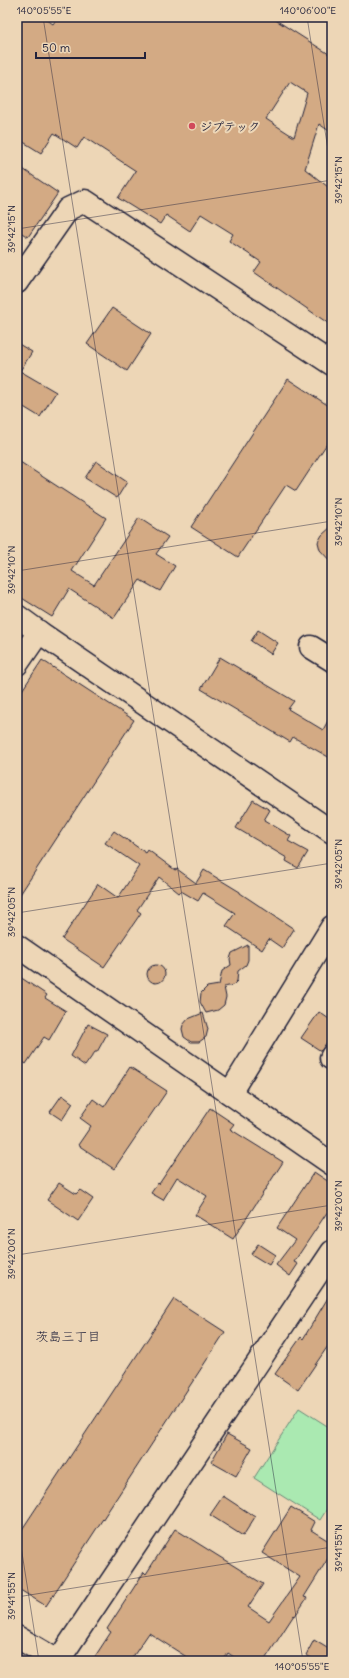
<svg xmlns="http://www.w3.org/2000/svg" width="349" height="1678" font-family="Delius,'Klee One',sans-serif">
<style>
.green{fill:#aae9b1;stroke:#668676}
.building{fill:#d3aa84;stroke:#22223b;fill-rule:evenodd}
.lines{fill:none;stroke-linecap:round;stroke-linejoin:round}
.minor-casing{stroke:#22223b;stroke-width:25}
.minor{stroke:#edd6b6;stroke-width:22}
.ticks{fill:none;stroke:#22223b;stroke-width:1;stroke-opacity:0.45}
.poi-dot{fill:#d1495b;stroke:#edd6b6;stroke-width:1.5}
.labels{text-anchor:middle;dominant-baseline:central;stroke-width:4;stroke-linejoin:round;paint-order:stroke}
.poi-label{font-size:12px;font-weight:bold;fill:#22223b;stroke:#edd6b6;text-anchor:start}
.neighbourhood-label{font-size:13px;fill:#22223b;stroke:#edd6b6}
.neatline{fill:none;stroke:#22223b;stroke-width:1.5}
.ticks-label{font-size:10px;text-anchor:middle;fill:#22223b}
</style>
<rect width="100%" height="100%" fill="#edd6b6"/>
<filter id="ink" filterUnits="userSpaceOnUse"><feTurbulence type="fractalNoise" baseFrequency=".025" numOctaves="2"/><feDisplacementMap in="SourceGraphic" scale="8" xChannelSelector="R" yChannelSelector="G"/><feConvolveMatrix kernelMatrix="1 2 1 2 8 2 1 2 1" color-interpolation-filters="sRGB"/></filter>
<g filter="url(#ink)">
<path class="green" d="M299,1408L332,1429V1501L320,1520L254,1478Z"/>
<g class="building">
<path d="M23,17H43L53,24L58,17H271L332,56V133L319,124L305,169L332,190V326L254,272L261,262L229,241L233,234L201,214L190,231L166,215L160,224L118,198L136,171L84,137L77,148L54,133L41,153L17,138V27ZM290,82L307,93L294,137L266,119Z"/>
<path d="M17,165L58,193L28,237L17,230Z"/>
<path d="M112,308L151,334L127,371L87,344Z"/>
<path d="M17,343L32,352L20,371L56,392L40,417L17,403Z"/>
<path d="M288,379L332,408V436L296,491L286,485L238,557L191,527Z"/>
<path d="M17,460L106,518L72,571L94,585L139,518L168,537L156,554L175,566L160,591L140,580L114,618L69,589L52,617L17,595Z"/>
<path d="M96,461L127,482L117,498L85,478Z"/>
<path d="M332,526V563L320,550L318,542L322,535Z"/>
<path d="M258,630L278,643L271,654L251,641Z"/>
<path d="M220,657L294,701L288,709L323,730L332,713V759L293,737L290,742L201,689Z"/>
<path d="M42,660L134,720L17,899V698Z"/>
<path d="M253,800L270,810L264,820L291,836L288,841L308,852L298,868L286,861L287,858L236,828Z"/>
<path d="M114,831L146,853L148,850L175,870L177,869L196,883L204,870L240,892V893L294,929L282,948L269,939L262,950L226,926L235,913L203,893L198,901L181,891L179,893L159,877L137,910L141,913L104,967L62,939L98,884L118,898L139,866L105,843Z"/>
<path d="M248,945V960L246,965L238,971L237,981L233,985L224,987L226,997L224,1005L218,1010L206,1013L200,1002L201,993L207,987L219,985L222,971L231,965L230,959L232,953Z"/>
<circle cx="156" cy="974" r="9"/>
<path d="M17,975L47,995L45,998L66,1011L49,1040L44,1037L26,1064L17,1058Z"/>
<path d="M319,1012L332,1021V1034L321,1051L301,1038Z"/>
<path d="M203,1013L208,1029L206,1037L199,1042H191L184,1037L182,1029L183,1025L188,1019Z"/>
<path d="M88,1024L107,1034L97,1052H95L85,1066L71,1056Z"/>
<path d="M130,1067L167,1091L114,1169L78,1145L91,1126L80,1118L93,1099L104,1107Z"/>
<path d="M62,1095L73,1103L62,1120L50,1112Z"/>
<path d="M210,1108L234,1124L230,1129L283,1162L233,1239L195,1215L207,1196L177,1177L163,1200L151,1193L158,1183L159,1184Z"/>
<path d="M314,1172L332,1184V1205L294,1262L298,1264L290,1276L276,1265L295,1240L277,1228Z"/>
<path d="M59,1183L76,1194L80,1190L93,1199L78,1221L47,1200Z"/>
<path d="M258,1244L275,1255L269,1265L251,1254Z"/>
<path d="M332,1291V1340L298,1390L275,1374L301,1337L303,1339Z"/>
<path d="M174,1299L225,1332L46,1606L17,1588V1537Z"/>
<path d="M227,1434L252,1448L236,1476L211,1462Z"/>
<path d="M223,1496L255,1517L243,1536L210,1515Z"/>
<path d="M291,1507L315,1522L311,1530L332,1543V1552L304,1597L307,1598L295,1616L294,1615L264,1661H240L228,1653L223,1661H193L149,1633L130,1661H92L111,1632L107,1629L144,1572L146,1574L175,1529L263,1584L248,1607L269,1621L300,1577L262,1553Z"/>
<path d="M314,1640L332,1651V1661H317L306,1655Z"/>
</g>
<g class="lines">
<g class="minor-casing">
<g id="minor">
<path d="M17,282L68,209L85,201L332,364"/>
<path d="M17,616L39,632"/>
<path d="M311,647L332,660"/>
<path d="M17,664L39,632L332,832"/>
<path d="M17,946L332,1164"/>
<path d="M331,1058L332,1056"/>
<path d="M230,1093L332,927"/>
<path d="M17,1637L58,1661"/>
<path d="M58,1661L332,1252"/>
</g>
</g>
<use href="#minor" class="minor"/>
</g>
</g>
<path class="ticks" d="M43,17L303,1661M307,17L332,175M17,229L332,180M17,571L332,521M17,913L332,863M17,1255L332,1205M17,1521L39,1661M17,1597L332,1547"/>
<circle class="poi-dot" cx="192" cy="126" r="4"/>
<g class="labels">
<g class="poi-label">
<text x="200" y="126">ジプテック</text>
</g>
<g class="neighbourhood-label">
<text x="68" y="1336">茨島三丁目</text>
</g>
</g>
<rect width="349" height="1678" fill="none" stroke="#edd6b6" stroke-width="44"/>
<path d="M36 52v6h109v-6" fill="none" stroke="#22223b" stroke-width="2"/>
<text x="42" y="52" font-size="12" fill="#22223b" stroke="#edd6b6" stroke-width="3" paint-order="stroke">50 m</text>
<rect x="22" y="22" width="305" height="1634" class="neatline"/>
<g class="ticks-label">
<text x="44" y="14">140°05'55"E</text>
<text x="308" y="14">140°06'00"E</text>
<text transform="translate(338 180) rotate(-90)" y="4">39°42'15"N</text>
<text transform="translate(11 229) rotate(-90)" y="4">39°42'15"N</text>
<text transform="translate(338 522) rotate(-90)" y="4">39°42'10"N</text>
<text transform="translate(11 570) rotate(-90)" y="4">39°42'10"N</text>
<text transform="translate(338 864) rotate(-90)" y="4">39°42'05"N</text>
<text transform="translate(11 912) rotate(-90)" y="4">39°42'05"N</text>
<text transform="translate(338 1206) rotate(-90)" y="4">39°42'00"N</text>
<text transform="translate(11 1254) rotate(-90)" y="4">39°42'00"N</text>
<text transform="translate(338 1548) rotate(-90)" y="4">39°41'55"N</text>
<text transform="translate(11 1596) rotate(-90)" y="4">39°41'55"N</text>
<text x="302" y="1670">140°05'55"E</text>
</g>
</svg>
